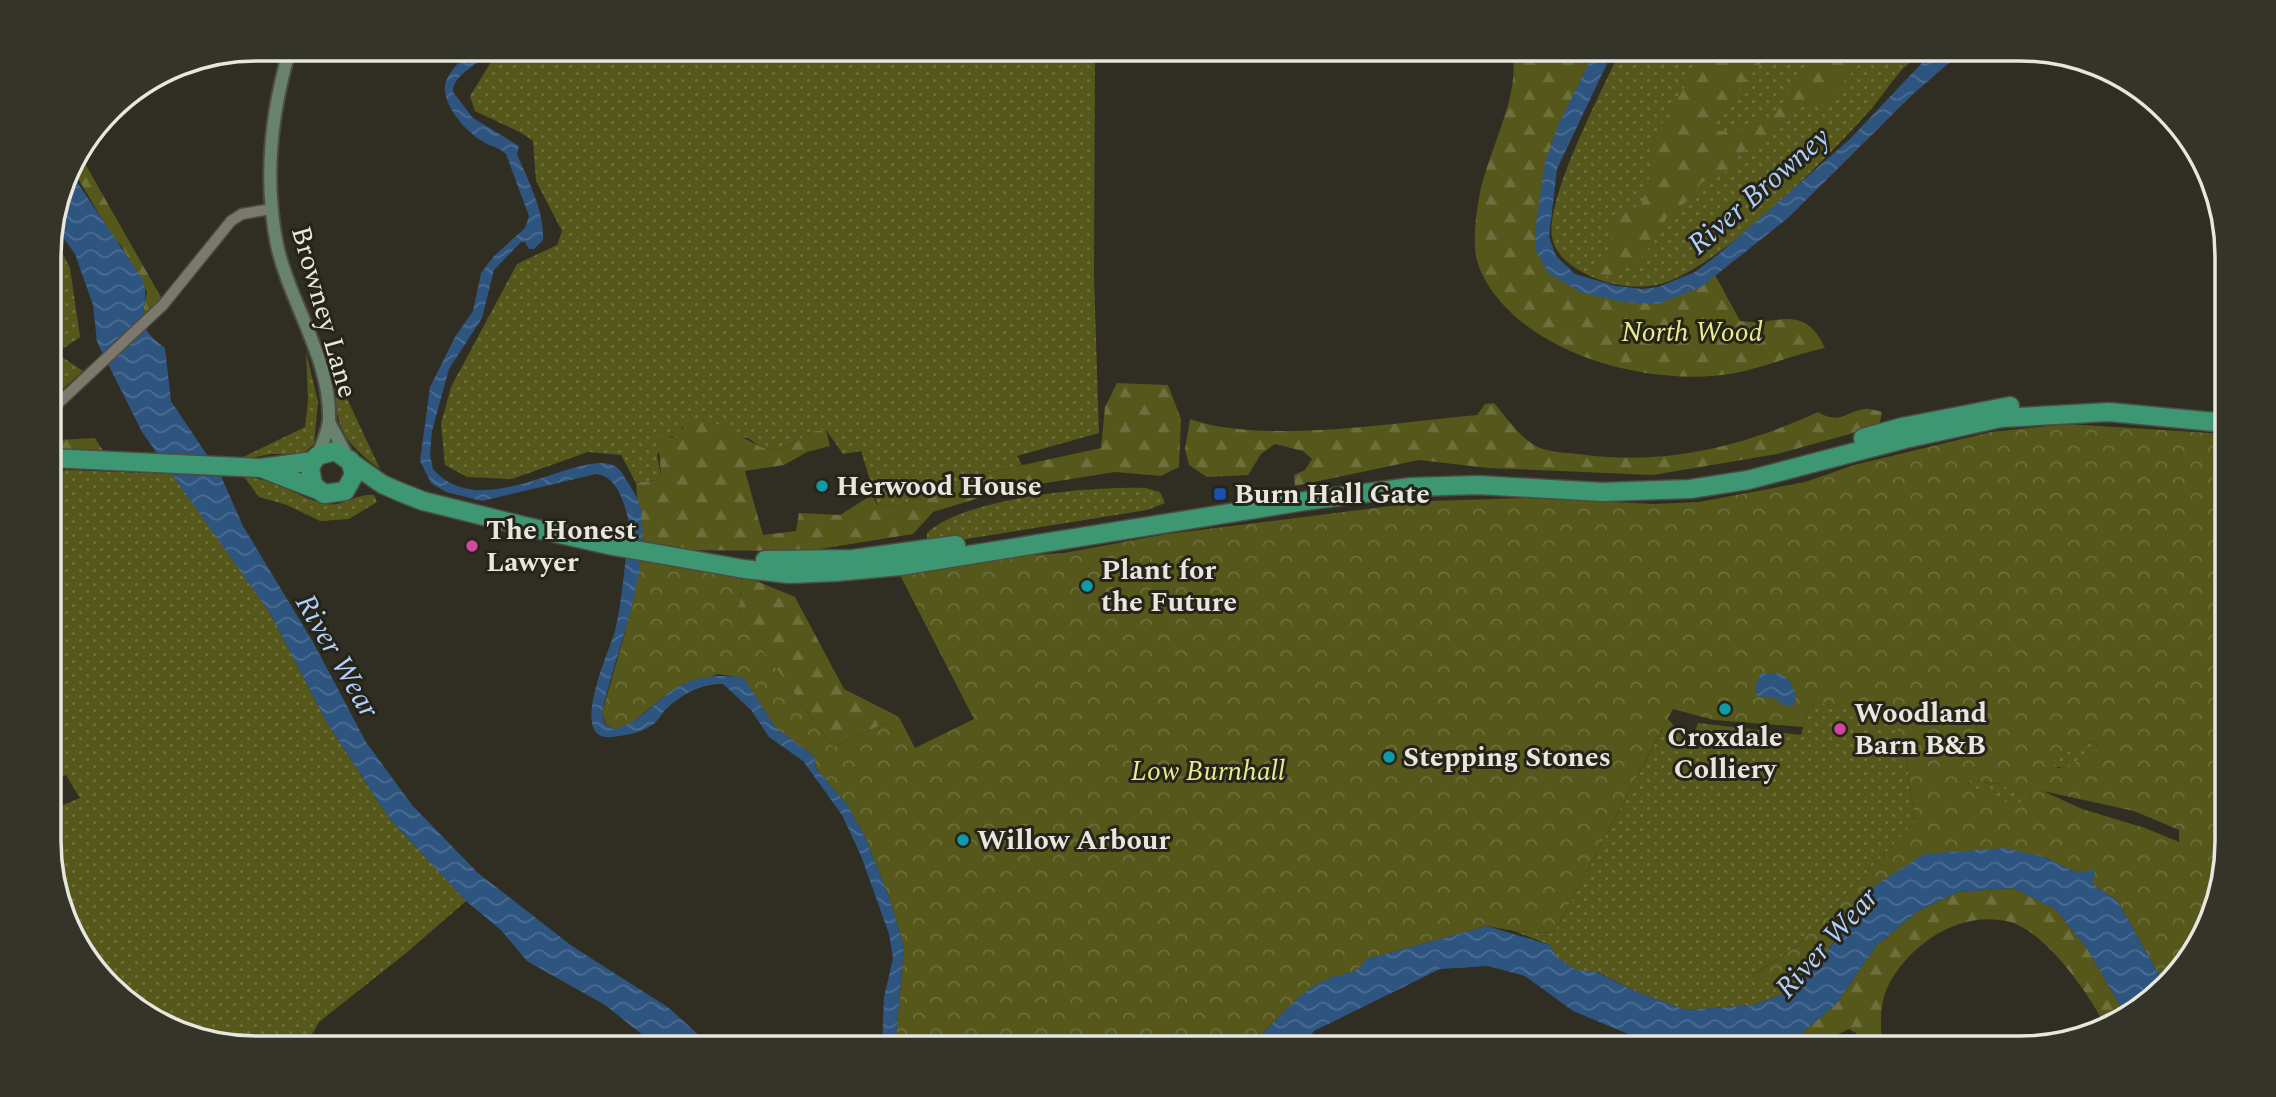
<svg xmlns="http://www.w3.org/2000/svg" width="2276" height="1097" font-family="Spectral,serif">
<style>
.grass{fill:url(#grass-dots)}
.forest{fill:url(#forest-firs)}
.park{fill:url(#park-crowns);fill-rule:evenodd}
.water{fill:url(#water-waves)}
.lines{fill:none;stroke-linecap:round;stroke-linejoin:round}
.street-casing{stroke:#4e4c42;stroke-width:13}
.secondary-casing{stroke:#4e4c42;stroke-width:16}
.highway-casing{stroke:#4e4c42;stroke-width:21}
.street{stroke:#7c796c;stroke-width:10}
.secondary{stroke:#69826e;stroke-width:12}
.highway{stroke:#3d9773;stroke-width:18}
.culture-dot{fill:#0f9aa8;stroke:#262419;stroke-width:2.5}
.transit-dot{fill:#1a4fb4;stroke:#262419;stroke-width:2.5}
.hotel-dot{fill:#d1479c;stroke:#262419;stroke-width:2.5}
.labels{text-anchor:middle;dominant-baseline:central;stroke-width:6;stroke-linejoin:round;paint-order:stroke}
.street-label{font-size:28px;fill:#e7e6df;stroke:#262419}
.park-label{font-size:28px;font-style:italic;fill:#e7ec8f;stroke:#262419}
.poi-label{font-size:28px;font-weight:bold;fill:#e7e6df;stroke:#262419;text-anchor:start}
.water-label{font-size:30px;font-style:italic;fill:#afd1fb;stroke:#262419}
.rim{fill:none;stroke:#e7e6df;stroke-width:3.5}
</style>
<defs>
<pattern id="grass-dots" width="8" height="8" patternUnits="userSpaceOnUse" patternTransform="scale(1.75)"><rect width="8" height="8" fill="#55571b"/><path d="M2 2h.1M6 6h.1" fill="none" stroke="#6d6f3c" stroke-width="1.8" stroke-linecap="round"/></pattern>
<pattern id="forest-firs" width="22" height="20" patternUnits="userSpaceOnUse" patternTransform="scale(1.75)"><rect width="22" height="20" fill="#55571b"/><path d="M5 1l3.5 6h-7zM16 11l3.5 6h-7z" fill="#6d6f3c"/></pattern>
<pattern id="park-crowns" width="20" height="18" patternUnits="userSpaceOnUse" patternTransform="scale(1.75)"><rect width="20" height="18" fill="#55571b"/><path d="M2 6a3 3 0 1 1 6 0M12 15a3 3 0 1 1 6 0" fill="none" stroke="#6d6f3c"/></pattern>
<pattern id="water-waves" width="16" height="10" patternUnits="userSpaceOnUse" patternTransform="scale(1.75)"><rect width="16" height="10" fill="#2e5480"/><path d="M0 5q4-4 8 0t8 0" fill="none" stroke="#4c6d92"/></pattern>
</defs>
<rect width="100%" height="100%" fill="#302e22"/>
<g class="grass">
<path d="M499,49H567L566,55L597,54L615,49H1095L1094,277L1099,433L1017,456L1022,465L981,474L900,505L878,506L861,451L843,454L826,430L814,431L779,451L761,447L748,438L682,427L681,435L677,438L670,436L657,455L661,475L656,480L636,483L621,455L588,452L512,479L467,477L445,465L441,424L451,387L517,264L557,245L562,231L536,181L533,141C524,132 490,119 475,111L470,96Z"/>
<path d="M1621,49H1928C1919,56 1908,63 1900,72C1887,87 1877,104 1863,118C1818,167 1725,262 1664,283C1638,292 1600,284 1577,269C1565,261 1555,253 1552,237C1546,196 1603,89 1621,49Z"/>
<path d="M52,232L70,268L80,337L64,348L50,334L49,242Z"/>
<path d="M50,349L83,371L50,400Z"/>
<path d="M306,352L318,402L314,444L303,454H271L235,461L305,427L308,401Z"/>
<path d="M337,377L380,469C342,442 332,422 337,377Z"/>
<path d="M66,470L174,474L270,613L326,721L389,818L466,901L405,954L319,1022L304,1048H256L177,1032L92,967L51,868V841L58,839L51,810L80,798L66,775L51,781L50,474Z"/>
<path d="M244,477C275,478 299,499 327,504C344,507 357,493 374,495L377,502L349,519L320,521L287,505L259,497Z"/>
<path d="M1146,488L1160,492L1165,503L1147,510L935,544L927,541V533C965,497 1093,486 1146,488Z"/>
<path d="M1816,702L1894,718L1906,758L1915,822L1796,947L1752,975L1789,992L1753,1005L1686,1010L1637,992L1597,972L1576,971L1556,956L1550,945L1514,931L1554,933L1668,719L1685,739L1695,731L1698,723L1801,735L1807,713Z"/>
<path d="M2095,740L2098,749C2086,758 2068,771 2052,766L2051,759Z"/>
<path d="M1968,780L1998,784L2031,797L2027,802H2005L1969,786Z"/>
</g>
<g class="forest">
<path d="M1511,49H1602L1554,151L1542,234L1565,274L1645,296L1713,271L1740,321C1776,327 1803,301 1825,348C1791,355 1757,371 1722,375C1641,385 1519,352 1481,272C1471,250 1475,221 1479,198C1486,154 1524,91 1511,49Z"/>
<path d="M1708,49H1773L1717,115L1713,125L1714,130C1731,135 1765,122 1778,109C1787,99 1794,81 1801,69L1847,54L1857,57L1860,63L1825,104L1800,106L1755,147L1740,153L1732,169L1701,183L1686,202L1667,217L1652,245L1635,264L1599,280L1594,273L1611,250L1612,220L1618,208L1641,207L1645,188L1652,172L1649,154L1653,138Z"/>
<path d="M79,153L162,299L142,317L147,292L121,245L115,241L79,180L69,170Z"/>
<path d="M1117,383L1168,385L1181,419L1179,467L1161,476L1115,472L1008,489L933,512L913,534L807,551L678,550L641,543L636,483L656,480L661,475L658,438L664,436L677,438L687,421L717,424L761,447L779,451L814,431L826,430L830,446L807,452L784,465L745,471L763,535L796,531L799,513L840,515L872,495L878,506L900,505L981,474L1101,448L1105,407Z"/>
<path d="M1494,403C1508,419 1522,442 1543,449C1556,453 1572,453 1586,455C1668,465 1744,446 1818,412C1841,425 1845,412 1864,409C1869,408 1877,411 1882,412L1879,426L1777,454L1653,475L1488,468L1419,460L1295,486L1294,475L1305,470L1312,459L1303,451L1275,444L1261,454L1248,475L1207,477L1189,465L1185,449L1190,419C1263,445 1398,422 1477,415L1485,404Z"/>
<path d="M50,433L57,440L95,438L103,451H50Z"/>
<path d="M742,575L795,597L844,689L899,717L833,747L739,617Z"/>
<path d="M2013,888L2055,909L2087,948L2126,1016L2104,1024C2089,993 2044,931 2010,922C1963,909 1911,942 1889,984C1879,1003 1880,1027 1883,1048H1861L1856,1033L1849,1029L1819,1043L1797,1037L1836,1004L1876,946L1918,911L1958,892Z"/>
</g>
<path class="park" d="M2067,424L2226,434L2227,841L2211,920L2162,980L2118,902L2076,872L2044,857L1924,854L1854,913L1820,961L1789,992L1751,976L1796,947L1915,822L1906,757L1893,718L1816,702L1807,713L1803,727L1714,720L1673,709L1554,933L1514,931L1487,926L1368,959C1353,978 1345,971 1326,980C1294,995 1273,1025 1248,1048H895L904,947L889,897L866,839L848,806L816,768L814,756L775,727L743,678L718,674L663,697L628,726L613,729L605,723L602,713L624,636L639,558L742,575L739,617L833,747L899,717L915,748L974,719L900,575L1030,555L1064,553L1167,534L1431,501L1525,498L1654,504L1699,502L1805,482L1854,465L1991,432ZM2095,740L2098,749L2085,754L2082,760L2059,768L2052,766V759ZM1968,780L1998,784L2031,797L2027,802H2006L1969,786ZM2043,791L2134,811L2179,830V842L2145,828L2082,809Z"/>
<g class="water">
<path d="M471,49H488C482,66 453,72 453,92L473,118L519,146L517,154C527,178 545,212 543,240L534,249H529L525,242H521L494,270L482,318L449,369L432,431L430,455L433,469C486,531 597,433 622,473C629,485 639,497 641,510C650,575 616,650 602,713L604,723L613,729C635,724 645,712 662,698C688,677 712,673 744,678L775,727L814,756L816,768L848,806L866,839L889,897L904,947L895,1048H882L884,997L893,958L889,934L861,856L842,815L803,761L769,737L751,710L723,684C700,684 683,694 666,709C661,714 658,722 652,725C641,733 624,736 611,737C567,741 610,649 615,631C623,598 624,563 630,530C627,510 619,476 596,474L482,501L446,492L431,483L420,461L430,387L455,337L473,311L481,273L494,256L525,228L529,216L506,154C498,146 490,147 482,141C465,131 437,100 447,79C452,67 464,59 471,49Z"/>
<path d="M1596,49H1614L1557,169L1549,237L1556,256L1575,274L1616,286L1642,289L1658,287L1695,272L1720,253L1850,139L1935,49H1965L1912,95L1788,218L1701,287L1658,304L1623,302L1582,293L1548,273L1536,251L1535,230L1545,162L1559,123Z"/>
<path d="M69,170L143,280C153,313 125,318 165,348L171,401L221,476L243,526L313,642L366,742L412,805L478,873L572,946L669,1008L713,1048H659L605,1005L527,961L501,930L466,901L389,818L326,721L270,613L142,432L97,342L93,305L75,254L54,225Z"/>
<path d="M1761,673H1777L1789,679L1796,696L1793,706L1783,705L1774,698L1757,696L1755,687Z"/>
<path d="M2005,848L2044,857L2076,872L2095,870L2093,884L2118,902L2162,980L2135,1013L2126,1016L2087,948L2055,909L2013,888L1958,892L1918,911L1876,946L1836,1004L1797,1037L1769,1048H1673L1652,1044L1573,1011L1525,976L1488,966L1440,969L1314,1031L1301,1048H1248C1273,1025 1294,995 1325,980C1344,971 1353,978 1367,959L1487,926L1550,945L1556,956L1576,970L1596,972L1637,992L1686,1010L1753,1005L1789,992L1820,961L1874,886L1924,854Z"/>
</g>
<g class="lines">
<g class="street-casing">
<path id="street" d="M50,411L163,305L231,221L242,214L271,209"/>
</g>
<g class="secondary-casing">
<g id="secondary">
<path d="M290,49C271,112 264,180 277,245C290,304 331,359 329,420C328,432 322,445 317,456"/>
<path d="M329,422L347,456"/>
</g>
</g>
<g class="highway-casing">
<g id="highway">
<path d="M1863,438L1902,427L2010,406"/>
<path d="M50,458L261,468L313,461"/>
<path d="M350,460L354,475L345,491L324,494L313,485L310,467L317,456L335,451L382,484L400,492L423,501L524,526L613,546L744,569L789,574L836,572L900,566L1305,501L1411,487L1478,485L1602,492L1690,489L1748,480L1905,439L2001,418L2109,412L2226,423"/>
<path d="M264,469L318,490"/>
<path d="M765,560L853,559L956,545"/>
</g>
</g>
<use href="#street" class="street"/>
<use href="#secondary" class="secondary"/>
<use href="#highway" class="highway"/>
</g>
<g class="culture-dot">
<circle cx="822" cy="486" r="7"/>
<circle cx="1087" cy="586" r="7"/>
<circle cx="1725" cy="709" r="7"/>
<circle cx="1389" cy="757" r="7"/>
<circle cx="963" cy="840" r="7"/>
</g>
<rect class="transit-dot" x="1213" y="487" width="14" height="14" rx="3.5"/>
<g class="hotel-dot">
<circle cx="472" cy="546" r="7"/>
<circle cx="1840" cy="729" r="7"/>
</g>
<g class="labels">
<g class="street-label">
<text transform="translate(324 312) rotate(74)">Browney Lane</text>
</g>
<g class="park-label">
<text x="1692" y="332">North Wood</text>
<text x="1208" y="771">Low Burnhall</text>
</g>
<g class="poi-label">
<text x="836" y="486">Herwood House</text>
<text x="1234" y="494">Burn Hall Gate</text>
<text x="486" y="530">The Honest<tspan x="486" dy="32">Lawyer</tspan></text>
<text x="1101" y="570">Plant for<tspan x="1101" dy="32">the Future</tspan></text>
<text x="1854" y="713">Woodland<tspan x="1854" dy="32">Barn B&amp;B</tspan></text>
<text x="1725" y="737" text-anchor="middle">Croxdale<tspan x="1725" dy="32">Colliery</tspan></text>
<text x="1403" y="757">Stepping Stones</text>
<text x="977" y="840">Willow Arbour</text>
</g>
<g class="water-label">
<text transform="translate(1759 191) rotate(-41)">River Browney</text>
<text transform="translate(337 656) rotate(60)">River Wear</text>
<text transform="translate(1827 943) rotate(-48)">River Wear</text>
</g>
</g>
<path d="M0 0H2276V1097H0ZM256 61H2020A195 195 0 0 1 2215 256V841A195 195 0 0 1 2020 1036H256A195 195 0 0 1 61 841V256A195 195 0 0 1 256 61Z" fill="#353429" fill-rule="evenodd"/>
<path class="rim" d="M256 61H2020A195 195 0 0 1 2215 256V841A195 195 0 0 1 2020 1036H256A195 195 0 0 1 61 841V256A195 195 0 0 1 256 61Z"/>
</svg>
